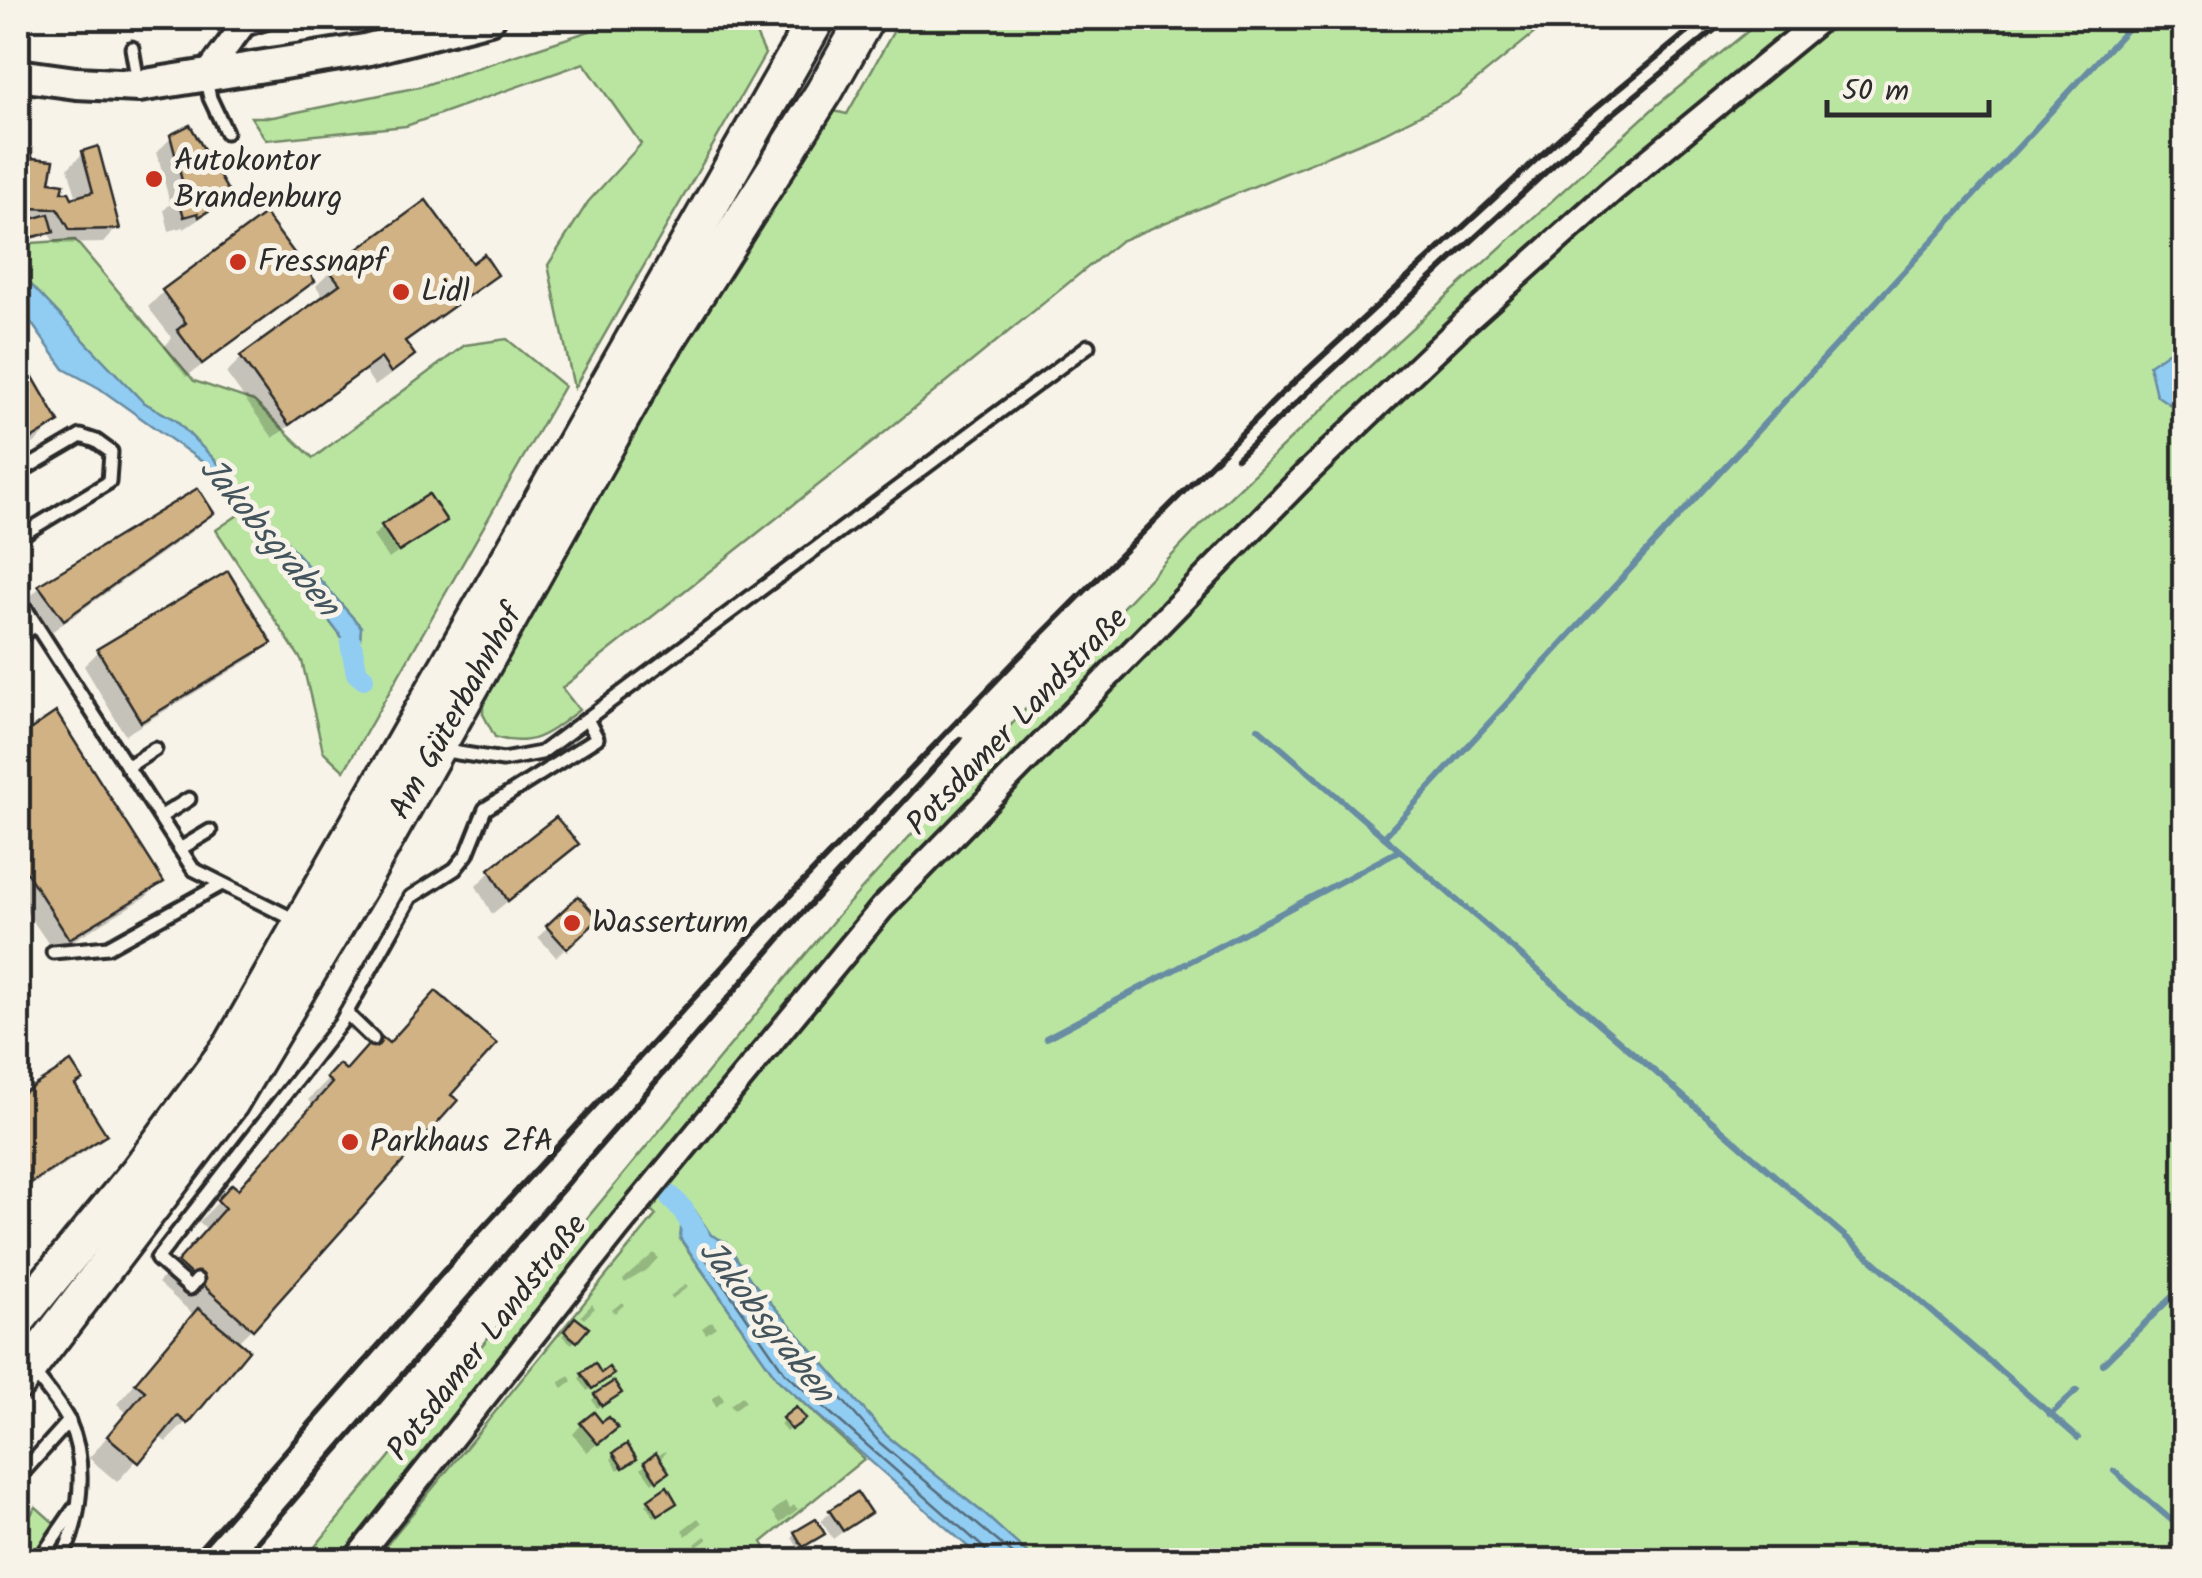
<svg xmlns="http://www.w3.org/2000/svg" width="2202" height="1578" font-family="Kalam,sans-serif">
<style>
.green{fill:#bae5a1;stroke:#728866;stroke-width:2.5}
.water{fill:#91cdf2;stroke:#688ca2;stroke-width:2.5}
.shadow{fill:#0003}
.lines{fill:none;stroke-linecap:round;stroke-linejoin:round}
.shore{stroke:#546c7b;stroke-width:2.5}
.stream{stroke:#688ca2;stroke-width:6}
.canal{stroke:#91cdf2;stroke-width:22}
.building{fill:#d1b284;stroke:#2b2b2b;stroke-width:2.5}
.lane-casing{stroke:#2b2b2b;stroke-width:19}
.street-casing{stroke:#2b2b2b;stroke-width:30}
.secondary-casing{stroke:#2b2b2b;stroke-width:38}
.primary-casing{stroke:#2b2b2b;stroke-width:42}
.lane{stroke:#f7f3e8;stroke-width:11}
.street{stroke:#f7f3e8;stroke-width:22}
.secondary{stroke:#f7f3e8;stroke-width:30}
.primary{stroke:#f7f3e8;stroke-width:35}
.rail{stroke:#2b2b2b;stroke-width:6}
.poi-dot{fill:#c8321e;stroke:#f7f3e8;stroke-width:4}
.labels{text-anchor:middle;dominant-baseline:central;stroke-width:10;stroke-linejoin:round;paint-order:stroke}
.poi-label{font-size:32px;fill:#2b2b2b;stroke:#f7f3e8;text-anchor:start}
.street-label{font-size:32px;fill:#2b2b2b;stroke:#f7f3e8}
.water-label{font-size:35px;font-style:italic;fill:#44545d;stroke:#f7f3e8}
</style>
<rect width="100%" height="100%" fill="#f7f3e8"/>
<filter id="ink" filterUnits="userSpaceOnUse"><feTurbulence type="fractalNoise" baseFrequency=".01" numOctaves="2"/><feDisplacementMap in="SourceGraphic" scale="20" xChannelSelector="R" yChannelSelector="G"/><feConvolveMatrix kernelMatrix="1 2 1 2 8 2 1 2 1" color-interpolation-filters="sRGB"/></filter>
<g filter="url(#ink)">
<g class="green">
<path d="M629,18H710L756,34L765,54L574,388L548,265L588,202L641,144L584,63L406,126L266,140L251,117H273L419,87Z"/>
<path d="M901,18H1553L1457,96L1384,133L1120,241L874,441L562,688L579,710C550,732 533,749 495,737L483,714V696L673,366L829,110L847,114Z"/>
<path d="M1764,18H2184V341L2149,366L2169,404L2184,401V1560H1035L982,1512L887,1436L750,1279L726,1242L711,1236L695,1211L680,1239L778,1380L864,1459L762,1542L772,1560H374L656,1215L635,1194L342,1560H304L839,914L1031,703L1206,520L1299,431L1657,105Z"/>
<path d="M75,240L194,381L254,401L313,458L465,345L507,339L564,386L344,771L323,751L302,661L216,530L244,511L340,635L357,671L361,627L214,459L175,420L143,402L18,271V244Z"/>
<path d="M36,1507L54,1523L34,1560H18V1533Z"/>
</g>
<g class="water">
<path d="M18,271L143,402L175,420L214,459L361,627L357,673L340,635L211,468L99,388L64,369L18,304Z"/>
<path d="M2184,341V401L2169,404L2156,395L2149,365Z"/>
<path d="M683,1210L695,1211L711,1235L726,1242L750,1279L887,1436L982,1512L1035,1560H983L778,1380L680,1238Z"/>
</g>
<g class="shadow">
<path d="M172,137L228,196L213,210L184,229L183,227L169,231L164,210L170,204L157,152Z"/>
<path d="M18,151H29V161L47,184L71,201L77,199L68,168L83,153L117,228L103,243L55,244L49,234L29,240L26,226L29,222H18Z"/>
<path d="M264,217L311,280L296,295L186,377L164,347L172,338L148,307L163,292Z"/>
<path d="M471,267L495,274L480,289L404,344L412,355L397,370L375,386L365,371L273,438L226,373L241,358L324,298L316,286L331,271Z"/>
<path d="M18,356L56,422L36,442L18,453Z"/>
<path d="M211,513L190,533L43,638L20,607L40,587Z"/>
<path d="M443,520L389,559L373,536L383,527Z"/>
<path d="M269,642L254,657L125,735L84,666L99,651Z"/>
<path d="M55,716L161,882L146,897L54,952L18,899V741Z"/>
<path d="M561,858L492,914L476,886L491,871Z"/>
<path d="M577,900L595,919L556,957L538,937Z"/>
<path d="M70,1066L73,1086L104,1135L89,1149L18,1194V1099Z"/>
<path d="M339,1068L252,1328L237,1343L186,1422L166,1442L158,1436L117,1482L89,1458L127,1413L117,1404L194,1315L158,1283L207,1229L199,1222L232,1187L237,1192L314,1105L308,1100Z"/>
<path d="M654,1253L658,1258L647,1270L625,1283L623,1280L627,1276Z"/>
<path d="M686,1284L688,1287L672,1299L670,1296Z"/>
<path d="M622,1302L624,1305L615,1313L612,1310Z"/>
<path d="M592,1304L595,1308L584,1319L581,1316Z"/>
<path d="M712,1321L716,1327L706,1334L702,1328Z"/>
<path d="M571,1324L585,1328L572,1344L562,1336Z"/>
<path d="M569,1375L572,1381L563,1388L559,1383Z"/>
<path d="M583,1375L600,1376L607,1378L587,1391L579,1378Z"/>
<path d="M720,1393L724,1400L716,1407L712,1399Z"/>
<path d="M596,1396H614L597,1408L592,1400Z"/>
<path d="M742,1396L746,1401L734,1410L730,1405Z"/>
<path d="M796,1410L802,1419L786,1432L780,1424Z"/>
<path d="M582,1424L605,1438L587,1452L573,1434Z"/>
<path d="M665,1451L666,1453L658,1461L662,1476L652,1483L641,1468Z"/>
<path d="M615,1455L630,1463L618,1470L611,1459Z"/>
<path d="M649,1501L670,1507L654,1517L646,1505Z"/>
<path d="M785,1501L790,1508L794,1505L798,1509L780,1523L772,1512Z"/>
<path d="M831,1512L868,1513L833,1539L821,1521Z"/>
<path d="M698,1518L702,1523L686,1536L682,1530Z"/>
<path d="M796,1534L818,1538L799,1549L792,1538Z"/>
<path d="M705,1536L708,1539L697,1547L695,1544Z"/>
<path d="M888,1551L899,1560H879Z"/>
</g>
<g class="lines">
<path class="shore" d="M988,1560L985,1549L785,1373L702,1253L703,1247L720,1251L742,1285L880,1443L1020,1560"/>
<g class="stream">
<path d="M1258,728L2078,1438"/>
<path d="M1384,837L2137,18"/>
<path d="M1046,1038L1398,851"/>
<path d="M2103,1364L2184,1285"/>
<path d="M2050,1415L2077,1390"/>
<path d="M2114,1471L2184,1531"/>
</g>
<g class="canal">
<path d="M351,644L357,673L363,678"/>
<path d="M671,1197L683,1210L698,1235"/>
</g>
</g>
<g class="building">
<path d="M190,125L231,196L199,217L198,213L184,217L177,193L185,192L170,135Z"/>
<path d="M98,146L120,229L70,230L58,209L25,208L26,197L18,196V148L32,149V158L54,160L50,182L64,184L62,192H69L72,198L93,192L82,151Z"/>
<path d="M426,200L472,263L484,254L498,275L405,341L415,355L391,373L381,358L289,425L240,356L340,284L329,270Z"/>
<path d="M49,214L54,232L33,237L28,220Z"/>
<path d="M265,214L315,281L202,364L177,330L186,323L162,290Z"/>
<path d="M18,351L59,422L18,447Z"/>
<path d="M198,488L214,513L64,620L38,585Z"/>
<path d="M429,494L447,521L399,552L381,525Z"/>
<path d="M228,571L272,643L141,722L97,649Z"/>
<path d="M56,712L164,882L69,939L18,859V738Z"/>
<path d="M556,817L579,844L508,901L489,869Z"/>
<path d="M578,896L599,919L567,949L546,926Z"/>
<path d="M436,991L497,1044L451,1095L458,1100L253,1330L177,1262L225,1208L217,1200L232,1184L238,1189L332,1083L326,1078L339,1064L346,1070L378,1034L389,1043Z"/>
<path d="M71,1062L83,1080L75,1085L107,1135L18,1191V1096Z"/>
<path d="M198,1308L249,1350L188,1424L178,1416L139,1463L107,1436L145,1391L135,1383Z"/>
<path d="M575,1317L589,1328L577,1342L564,1331Z"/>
<path d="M595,1363L601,1373L609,1367L614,1374L592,1389L581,1373Z"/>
<path d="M614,1381L622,1393L602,1406L594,1394Z"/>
<path d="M796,1407L806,1419L791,1430L782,1418Z"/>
<path d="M594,1412L602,1422L609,1417L618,1428L598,1444L580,1423Z"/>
<path d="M627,1444L637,1459L623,1468L613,1453Z"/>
<path d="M656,1453L669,1472L657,1481L644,1462Z"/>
<path d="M667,1486L677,1503L658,1515L648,1499Z"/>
<path d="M857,1492L871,1513L843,1531L829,1510Z"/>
<path d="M816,1519L825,1534L803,1547L794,1532Z"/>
</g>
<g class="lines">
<g class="lane-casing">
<g id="lane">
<path d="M132,48L138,82"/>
<path d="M205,76L210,98L226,132"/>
<path d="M18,473L81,436L96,441L111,452L109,482L18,537"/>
<path d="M18,597L193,869L297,921"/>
<path d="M18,637L36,625"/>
<path d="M439,750L503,760L541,753L1088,346"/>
<path d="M127,767L155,749"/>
<path d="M160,817L189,799"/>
<path d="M180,849L210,831"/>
<path d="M53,952L108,947L220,885"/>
<path d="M346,1013L373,1039"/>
<path d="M197,1280L190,1288L157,1259L340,1024L411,897L455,869L467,854L485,809L597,738L587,719"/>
<path d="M32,1370C44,1386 60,1404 69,1422C88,1463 81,1521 61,1560"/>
<path d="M18,1478L69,1421"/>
<path d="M39,1560L74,1509"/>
</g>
</g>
<g class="street-casing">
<g id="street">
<path d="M205,76L244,24L263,18"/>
<path d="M355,1560L618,1228L882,908L1307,473L1462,325L1613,190L1822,18"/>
</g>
</g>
<g class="secondary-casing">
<path id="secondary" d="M18,75L76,83L139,86L365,50L489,18"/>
</g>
<g class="primary-casing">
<g id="primary">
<path d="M18,1319L139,1171L233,1044L817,18"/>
<path id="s1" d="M18,1382L230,1103L359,886L651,365L824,92L866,18"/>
</g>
</g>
<use href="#lane" class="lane"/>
<use href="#street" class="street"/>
<use href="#secondary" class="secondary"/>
<use href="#primary" class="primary"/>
<g class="rail">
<path d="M1237,458L1574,146L1729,18"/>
<path d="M190,1560L464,1248L749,938L1016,660L1280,395L1564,134L1704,18"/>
<path d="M242,1560L787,930L960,739"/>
</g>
</g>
</g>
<g class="poi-dot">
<circle cx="154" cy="179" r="10"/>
<circle cx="238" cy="262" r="10"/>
<circle cx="401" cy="292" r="10"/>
<circle cx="572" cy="923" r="10"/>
<circle cx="350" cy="1142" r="10"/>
</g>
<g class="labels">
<g class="poi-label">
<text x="174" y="161">Autokontor<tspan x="174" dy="37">Brandenburg</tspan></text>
<text x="258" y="262">Fressnapf</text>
<text x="421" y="292">Lidl</text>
<text x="592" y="923">Wasserturm</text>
<text x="370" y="1142">Parkhaus ZfA</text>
</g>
<g class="street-label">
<text stroke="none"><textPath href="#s1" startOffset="802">Am Güterbahnhof</textPath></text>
<text transform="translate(1018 722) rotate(-46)">Potsdamer Landstraße</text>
<text transform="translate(488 1338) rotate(-52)">Potsdamer Landstraße</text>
</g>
<g class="water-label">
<text transform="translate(268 538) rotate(50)">Jakobsgraben</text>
<text transform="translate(765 1322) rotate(52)">Jakobsgraben</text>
</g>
</g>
<rect width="2202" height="1578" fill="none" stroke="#f7f3e8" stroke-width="60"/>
<rect x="30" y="30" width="2142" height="1518" fill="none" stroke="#2b2b2b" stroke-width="4" filter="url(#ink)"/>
<path d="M1827 100v15h162v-15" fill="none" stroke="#2b2b2b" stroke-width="5"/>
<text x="1842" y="100" font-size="30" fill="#2b2b2b" stroke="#f7f3e8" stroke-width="8" paint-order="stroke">50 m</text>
</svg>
